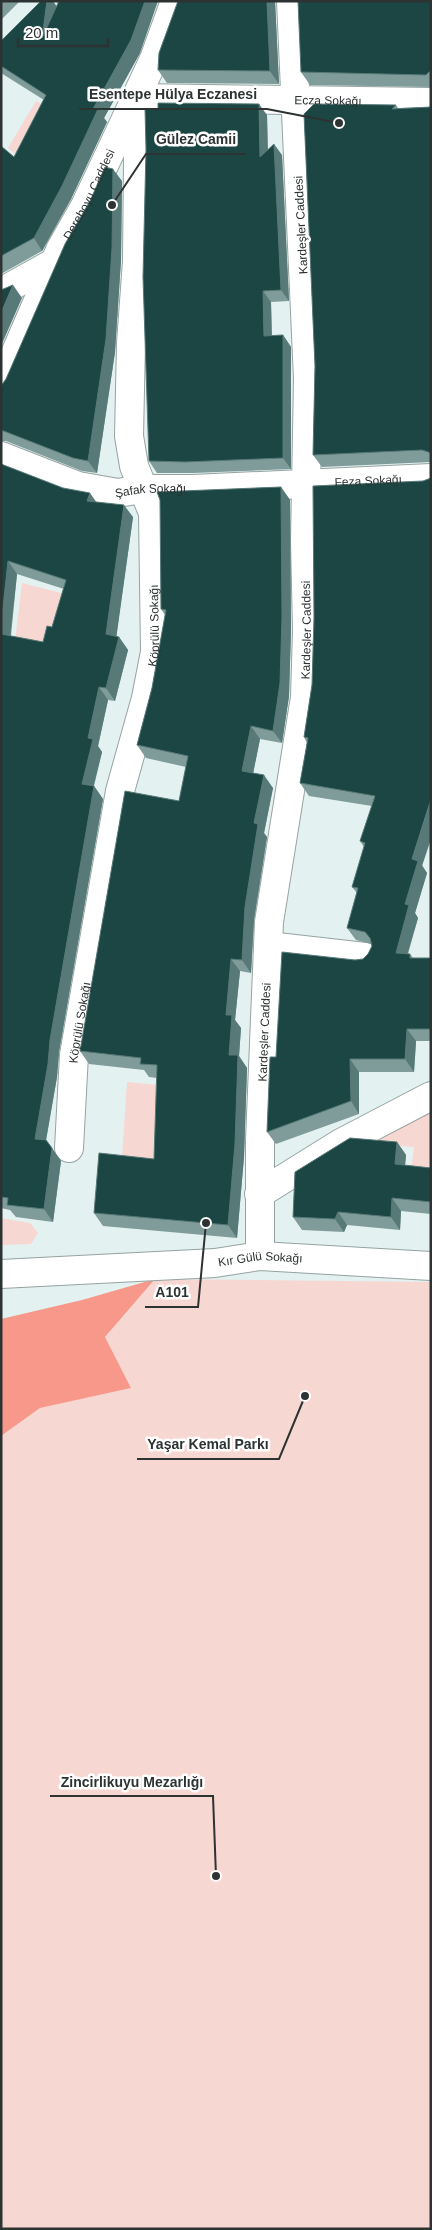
<svg xmlns="http://www.w3.org/2000/svg" width="432" height="2230" font-family="Arial,sans-serif">
<style>
.green{fill:#f7d7d2}
.forest{fill:#f8988a}
.lines{fill:none;stroke-linecap:round;stroke-linejoin:round}
.minor-casing{stroke:#95a3a1;stroke-width:30}
.major-casing{stroke:#95a3a1;stroke-width:30}
.minor{stroke:#fff;stroke-width:28}
.major{stroke:#fff;stroke-width:28}
.wall{fill:#7f9c9a;fill-rule:evenodd}
.shaded-wall{fill:#577977}
.building{fill:#1b4643;stroke:#577977}
.labels{text-anchor:middle;dominant-baseline:central;stroke-width:5;stroke-linejoin:round;paint-order:stroke}
.street-label{font-size:12px;fill:#2d3232;stroke:#fff}
.leader{fill:none;stroke:#2d3232;stroke-width:2}
.callout-dot{fill:#2d3232;stroke:#fff;stroke-width:2}
.callout-label{font-size:14px;text-anchor:middle;font-weight:bold;fill:#2d3232;stroke:#fff;stroke-width:5;stroke-linejoin:round;paint-order:stroke}
</style>
<rect width="100%" height="100%" fill="#e3f1f0"/>
<g class="green">
<path d="M36,101L51,110L24,161L8,148Z"/>
<path d="M22,583L69,595L47,650L15,641Z"/>
<path d="M127,1082L160,1085L155,1160L122,1158Z"/>
<path d="M431,1108V1173L411,1172L414,1147L366,1143Z"/>
<path d="M1,1218L30,1223L38,1233L31,1244L1,1245Z"/>
<path d="M155,1279L431,1282V2229H1V1436L40,1408L131,1388L105,1337Z"/>
</g>
<path class="forest" d="M155,1279L105,1337L131,1388L40,1408L1,1436V1319L82,1300Z"/>
<g class="lines">
<g class="minor-casing">
<g id="minor">
<path id="s1" d="M136,98L431,102"/>
<path d="M1,292L55,262"/>
<path id="s2" d="M1,386L60,250L85,206L154,59L175,1"/>
<path id="s3" d="M1,456L78,486L118,493L142,489H193L431,478"/>
<path d="M268,946L365,957"/>
<path id="s4" d="M69,1148L74,1055L120,791L146,698L155,652L153,513L134,466L129,436L131,343L137,261L138,160L136,98"/>
<path d="M259,1194L341,1143L431,1096"/>
<path id="s5" d="M260,1256V1140L269,922L305,697L307,630L305,541L308,379L291,1"/>
</g>
</g>
<g class="major-casing">
<g id="major">
<path id="s6" d="M1,1274L215,1263L260,1256L431,1266"/>
</g>
</g>
<use href="#minor" class="minor"/>
<use href="#major" class="major"/>
</g>
<g class="wall">
<path d="M1,1H20L1,20Z"/>
<path d="M275,1L279,84L167,83L158,70Z"/>
<path d="M431,1V87L310,85L301,72Z"/>
<path d="M56,6L140,53L104,118L107,122L71,199L42,251L1,274V146L14,157L44,100L1,73V41Z"/>
<path d="M396,105L398,108L431,107V462L322,467L313,455L315,366L304,114Z"/>
<path d="M267,115L268,150L282,155L289,301L271,302L272,336L283,335L291,347V469L193,473H157L149,461Z"/>
<path d="M122,181L121,260L115,352L97,473L82,471L6,441H1V386L6,379Z"/>
<path d="M1,464L96,502L133,517L116,637H119L128,650L115,701L108,700L98,746L102,752L94,786L103,799L59,1052L57,1077L46,1141L61,1161L53,1222L16,1217L10,1210L1,1208ZM17,574L64,589L52,627L43,642L11,636Z"/>
<path d="M281,487L290,500L291,630L289,696L282,743L260,739L253,773L273,788L264,833L267,837L254,920L251,973L240,971L235,1020L241,1028L239,1056L247,1068L244,1157L237,1238L103,1226L94,1213L154,1159L157,1078L149,1077L144,1070L89,1064L80,1051L179,801L186,767L146,758L137,745L152,688L165,615L161,609Z"/>
<path d="M312,685L427,873L415,913L418,918L408,954H410L413,958H431V1041H416L414,1072H359V1114L276,1144L267,1132L276,1057L355,960L363,959L368,954L372,946L371,944L356,940L347,928L357,893L352,887L364,847L360,841L372,806L309,796L300,783L307,743L304,737Z"/>
<path d="M397,1142L406,1155L405,1165L431,1168V1214L401,1211L400,1230L347,1225L344,1232L302,1230L293,1217Z"/>
</g>
<g class="shaded-wall">
<path d="M47,1H53L57,7L42,38Z"/>
<path d="M145,1H158L140,53L104,118L107,122L71,199L42,251L34,238L93,109Z"/>
<path d="M267,1H275L279,84L270,71Z"/>
<path d="M259,104L267,115L268,168L260,157Z"/>
<path d="M274,144L282,155L289,301L281,290Z"/>
<path d="M113,169L122,181L121,260L115,352L97,473L88,461Z"/>
<path d="M13,285L22,298L1,346V313Z"/>
<path d="M263,291L271,302L272,348L264,336Z"/>
<path d="M283,335L291,347V469L283,458Z"/>
<path d="M281,487L290,500L291,630L289,696L282,743L273,731Z"/>
<path d="M90,493L99,506L87,501Z"/>
<path d="M124,505L133,517L115,647L106,634Z"/>
<path d="M8,561L17,574L9,647L1,635V626Z"/>
<path d="M119,637L128,650L115,701L106,688Z"/>
<path d="M99,687L108,700L98,746L102,752L91,796L82,784L88,738Z"/>
<path d="M251,726L260,739L251,784L242,771Z"/>
<path d="M264,775L273,788L264,833L267,837L254,920L251,973L242,960L245,907L254,823Z"/>
<path d="M94,786L103,799L59,1052L57,1077L44,1151L35,1139L50,1040Z"/>
<path d="M431,799V839L422,866L427,873L415,913L418,918L404,965L396,953L412,859Z"/>
<path d="M231,959L240,971L235,1020L241,1028L239,1056L247,1068L244,1157L237,1238L228,1225L229,1055L226,1015Z"/>
<path d="M407,1029L416,1041L414,1072L405,1059Z"/>
<path d="M350,1059L359,1072V1114L351,1101Z"/>
<path d="M397,1142L406,1155L404,1177L395,1164Z"/>
<path d="M52,1148L61,1161L53,1222L44,1209Z"/>
<path d="M392,1198L401,1211L400,1230L391,1217Z"/>
<path d="M338,1212L347,1225L344,1232L335,1219Z"/>
</g>
<g class="building">
<path d="M41,1H47L42,38L59,1H145L131,40L93,109H98L62,186L34,238L1,256V146L14,157L46,95L1,66V41Z"/>
<path d="M178,1H267L270,71L158,70L159,53Z"/>
<path d="M298,1H431V70L426,75L301,72Z"/>
<path d="M158,103L259,104L260,157L274,144L281,290L263,291L264,336L283,335V458L185,462L149,461L143,277L146,149L145,109H158Z"/>
<path d="M314,104L396,105L392,109L431,107V453L422,450L313,455L315,366L304,114Z"/>
<path d="M105,167L113,169L112,248L106,339L88,461L73,458L1,430V386L6,379L65,244L90,201Z"/>
<path d="M13,285L1,313V290Z"/>
<path d="M1,464L63,488L90,493L87,501L124,505L106,634L119,637L106,688L99,687L88,738L93,739L82,784L94,786L50,1040L48,1064L35,1139L46,1140L52,1148L44,1209L7,1205L8,1198L1,1197V634L43,642L47,626L52,627L66,580L8,561L1,626Z"/>
<path d="M431,478V799L412,859L418,861L405,904L409,905L396,953L410,954V958H431V1029H407L405,1059H350L351,1101L267,1132L270,1057H276L282,952L355,960L363,959L368,954L372,946L370,938L365,932L347,928L358,888L352,887L365,843L360,841L375,796L300,783L308,738L304,737L312,685L314,618L313,486L423,481Z"/>
<path d="M281,487L282,617L280,683L273,731L251,726L242,771L264,775L254,823L258,824L245,907L242,960L231,959L226,1015H232L229,1055H238L235,1144L228,1225L94,1213L99,1153L154,1159L157,1065L140,1064L141,1058L80,1051L125,791L179,801L188,756L137,745L152,688L166,610L161,609L160,500L157,492Z"/>
<path d="M350,1138L397,1142L395,1164L431,1168V1202L392,1198L391,1217L338,1212L335,1219L293,1217L295,1172Z"/>
</g>
<g class="labels">
<g class="street-label">
<text stroke="none"><textPath href="#s1" startOffset="192">Ecza Sokağı</textPath></text>
<text stroke="none"><textPath href="#s2" startOffset="211">Dereboyu Caddesi</textPath></text>
<text transform="translate(301 225) rotate(-93)">Kardeşler Caddesi</text>
<text stroke="none"><textPath href="#s3" startOffset="374">Feza Sokağı</textPath></text>
<text stroke="none"><textPath href="#s3" startOffset="156">Şafak Sokağı</textPath></text>
<text stroke="none"><textPath href="#s4" startOffset="531">Köprülü Sokağı</textPath></text>
<text stroke="none"><textPath href="#s5" startOffset="629">Kardeşler Caddesi</textPath></text>
<text stroke="none"><textPath href="#s4" startOffset="126">Köprülü Sokağı</textPath></text>
<text stroke="none"><textPath href="#s5" startOffset="224">Kardeşler Caddesi</textPath></text>
<text stroke="none"><textPath href="#s6" startOffset="260">Kır Gülü Sokağı</textPath></text>
</g>
</g>
<path class="leader" d="M339 123L267 109H79M112 205L146 154H246M206 1223L198 1307H145M305 1396L279 1459H137M216 1876L213 1796H50"/>
<g class="callout-dot">
<circle cx="339" cy="123" r="5"/>
<circle cx="112" cy="205" r="5"/>
<circle cx="206" cy="1223" r="5"/>
<circle cx="305" cy="1396" r="5"/>
<circle cx="216" cy="1876" r="5"/>
</g>
<g class="callout-label">
<text x="173" y="99">Esentepe Hülya Eczanesi</text>
<text x="196" y="144">Gülez Camii</text>
<text x="172" y="1297">A101</text>
<text x="208" y="1449">Yaşar Kemal Parkı</text>
<text x="132" y="1787">Zincirlikuyu Mezarlığı</text>
</g>
<rect width="432" height="2230" fill="none" stroke="#2d3232" stroke-width="5"/>
<path d="M18 38v8h90v-8" fill="none" stroke="#2d3232" stroke-width="2.5"/>
<text x="25" y="38" font-size="15" fill="#2d3232" stroke="#ffffff" stroke-width="4" paint-order="stroke">20 m</text>
</svg>
